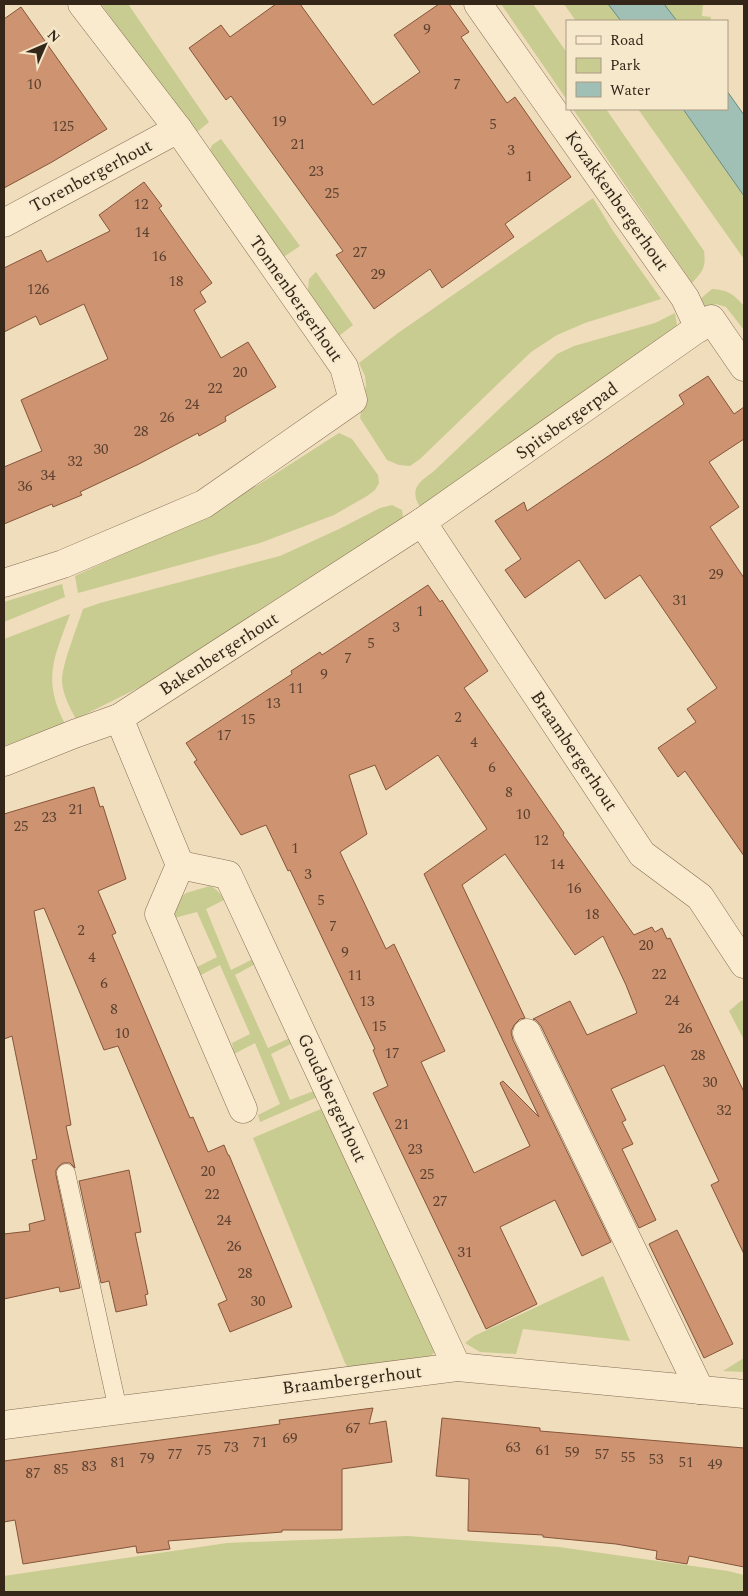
<svg xmlns="http://www.w3.org/2000/svg" width="748" height="1596" font-family="Spectral,serif">
<style>
.green{fill:#c8cc90}
.water{fill:#a0bfb5;stroke:#678d82}
.building{fill:#ce9370;stroke:#86553a;fill-rule:evenodd}
.lines{fill:none;stroke-linecap:round;stroke-linejoin:round}
.lane-casing{stroke:#866d55;stroke-width:19}
.street-casing{stroke:#866d55;stroke-width:29}
.lane{stroke:#faebcf;stroke-width:18}
.street{stroke:#faebcf;stroke-width:28}
.labels{text-anchor:middle;dominant-baseline:central;stroke-width:4;stroke-linejoin:round;paint-order:stroke}
.number-label{font-size:15px;fill:#5b4130}
.street-label{font-size:18px;fill:#35261a;stroke:#f6e8cb}
</style>
<rect width="100%" height="100%" fill="#efddbc"/>
<g class="green">
<path d="M101,4H128L209,122L197,132L191,129Z"/>
<path d="M501,4H533L567,53V100Z"/>
<path d="M564,4H608L621,21H576Z"/>
<path d="M664,4H703L702,16L711,17L710,21H677Z"/>
<path d="M573,109H606L704,251C706,268 703,271 692,283Z"/>
<path d="M638,109H683L744,196V259Z"/>
<path d="M221,139L300,246L282,258L210,150L212,145Z"/>
<path d="M593,198L613,231L661,299L585,323L557,335L531,352L420,459L410,466L399,465L387,460L360,418L366,385L365,376L359,363L398,333Z"/>
<path d="M316,272L353,325L339,336L308,290L309,279Z"/>
<path d="M712,289C729,290 733,294 744,306V330L726,307L716,304L707,310L699,300Z"/>
<path d="M675,313L678,332L420,507C409,489 419,482 433,472L557,354L574,346L655,323Z"/>
<path d="M339,433L352,439L378,475L379,483L375,490L367,496L334,515L260,543L78,593L75,576L177,529L258,485Z"/>
<path d="M392,505L402,510L403,518L182,666L76,719C70,708 63,695 62,682C61,667 78,625 83,609L100,603L280,556L339,529L380,508Z"/>
<path d="M62,584L65,597L4,622V602Z"/>
<path d="M70,614C54,658 42,679 65,724L4,746V639Z"/>
<path d="M210,886C217,889 221,894 224,900L206,909L231,970L255,958L257,963L235,975L268,1048L292,1037L295,1042L271,1054L290,1100L319,1089L322,1095L260,1122L258,1115L280,1104L255,1043L234,1054L232,1043L250,1034L220,965L199,976L197,967L217,957L197,912L174,918L173,904L186,893Z"/>
<path d="M742,1000L744,1003V1040L729,1011Z"/>
<path d="M323,1108L435,1352L426,1360L350,1370L345,1363L253,1138Z"/>
<path d="M603,1276L630,1341L523,1329L516,1354L480,1352L465,1343L474,1336Z"/>
<path d="M744,1358V1372L723,1371Z"/>
<path d="M407,1536L559,1547L728,1571L744,1575V1592H4V1576L227,1543Z"/>
</g>
<g class="water">
<path d="M608,4H664L677,21H621Z"/>
<path d="M727,91L744,115V196L683,109H727Z"/>
</g>
<g class="building">
<path d="M276,4H300L373,105L420,72L394,35L439,4H449L469,32L461,37L507,103L515,97L571,177L505,224L514,237L442,288L430,269L374,309L336,255L343,251L231,96L226,100L189,48L221,25L230,37Z"/>
<path d="M21,7L107,129L52,162L4,188V19Z"/>
<path d="M144,182L162,206L159,208L212,283L200,292L206,302L194,310L221,358L248,342L276,387L225,417L226,421L199,436L198,433L139,464L80,492L82,495L53,507L52,504L4,524V467L42,451L21,400L108,359L84,304L40,325L36,316L4,332V268L41,250L47,262L110,231L99,215Z"/>
<path d="M708,376L734,414L744,407V439L709,462L739,507L710,527L744,578V856L685,771L678,777L658,748L696,722L687,709L717,688L640,575L605,599L579,560L525,598L505,570L521,559L495,521L524,502L527,511L607,457L684,404L679,395Z"/>
<path d="M428,585L440,602L442,600L488,671L464,688L564,833L563,835L634,935L652,927L655,932L662,928L667,939L670,938L744,1092V1254L711,1185L719,1181L664,1065L611,1089L626,1120L622,1122L633,1144L622,1149L656,1220L639,1228L541,1026L536,1020L533,1019L570,1001L587,1035L637,1013L626,985L603,936L575,955L505,854L462,885L525,1018L520,1019L514,1025L511,1032L513,1040L611,1242L582,1256L555,1200L500,1227L537,1304L486,1329L373,1093L388,1086L373,1050L375,1049L290,870L288,871L266,825L241,835L194,762L197,760L186,743L292,674L291,671L320,652L322,655ZM438,755L487,829L424,874L539,1117L503,1081L500,1083L530,1146L474,1173L421,1062L445,1051L394,944L386,949L340,852L367,834L349,775L375,765L386,790Z"/>
<path d="M94,787L100,807L103,806L126,879L98,891L116,933L112,935L190,1118L193,1117L208,1152L224,1145L228,1155H229L292,1307L230,1332L218,1304L227,1300L118,1046L104,1050L44,908L34,911L71,1125L66,1126L75,1168L70,1163H63L59,1166L56,1170V1175L80,1288L60,1292L59,1287L4,1299V1234L30,1231L29,1224L45,1220L32,1160L37,1159L12,1036L4,1039V814Z"/>
<path d="M129,1170L141,1232L135,1233L148,1294L145,1295L147,1305L116,1312L109,1281L101,1283L79,1181Z"/>
<path d="M677,1230L733,1344L704,1358L649,1244Z"/>
<path d="M373,1408L369,1424L386,1421L392,1462L342,1469V1530H282V1532L168,1541L170,1549L137,1553L136,1546L23,1564L15,1520L4,1522V1461L280,1424L279,1420Z"/>
<path d="M442,1418L540,1428V1431L744,1448V1567L689,1556L687,1564L656,1559L657,1551L616,1544L543,1537V1535L468,1531L469,1479L436,1476Z"/>
</g>
<g class="lines">
<g class="lane-casing">
<path id="lane" d="M66,1173L118,1410"/>
</g>
<g class="street-casing">
<g id="street">
<path d="M478,4L685,298L699,328"/>
<path d="M4,223L178,129"/>
<path d="M422,522L642,854L700,897L744,964"/>
<path d="M4,583L63,564L204,504L353,400L344,367L178,129L82,4"/>
<path d="M119,718L180,865L228,875L457,1367"/>
<path d="M4,762L74,734L119,718L422,522L711,319L744,367"/>
<path d="M180,865L159,914L243,1109"/>
<path d="M527,1033L700,1390"/>
<path d="M4,1425L457,1367L744,1394"/>
</g>
</g>
<use href="#lane" class="lane"/>
<use href="#street" class="street"/>
</g>
<g class="labels">
<g class="number-label">
<text x="427" y="29">9</text>
<text x="34" y="84">10</text>
<text x="457" y="84">7</text>
<text x="279" y="121">19</text>
<text x="493" y="124">5</text>
<text x="63" y="126">125</text>
<text x="298" y="144">21</text>
<text x="511" y="150">3</text>
<text x="316" y="171">23</text>
<text x="529" y="176">1</text>
<text x="332" y="193">25</text>
<text x="141" y="204">12</text>
<text x="142" y="232">14</text>
<text x="360" y="252">27</text>
<text x="159" y="256">16</text>
<text x="378" y="274">29</text>
<text x="176" y="281">18</text>
<text x="38" y="289">126</text>
<text x="240" y="372">20</text>
<text x="215" y="388">22</text>
<text x="192" y="404">24</text>
<text x="167" y="417">26</text>
<text x="141" y="431">28</text>
<text x="101" y="449">30</text>
<text x="75" y="461">32</text>
<text x="48" y="475">34</text>
<text x="25" y="486">36</text>
<text x="716" y="574">29</text>
<text x="680" y="600">31</text>
<text x="420" y="611">1</text>
<text x="396" y="627">3</text>
<text x="371" y="643">5</text>
<text x="348" y="658">7</text>
<text x="324" y="674">9</text>
<text x="296" y="688">11</text>
<text x="273" y="703">13</text>
<text x="458" y="717">2</text>
<text x="248" y="719">15</text>
<text x="224" y="735">17</text>
<text x="474" y="742">4</text>
<text x="492" y="767">6</text>
<text x="509" y="792">8</text>
<text x="76" y="809">21</text>
<text x="523" y="814">10</text>
<text x="49" y="817">23</text>
<text x="21" y="826">25</text>
<text x="541" y="840">12</text>
<text x="295" y="848">1</text>
<text x="557" y="864">14</text>
<text x="308" y="874">3</text>
<text x="574" y="888">16</text>
<text x="321" y="900">5</text>
<text x="592" y="914">18</text>
<text x="333" y="926">7</text>
<text x="81" y="930">2</text>
<text x="646" y="945">20</text>
<text x="345" y="952">9</text>
<text x="92" y="957">4</text>
<text x="659" y="974">22</text>
<text x="355" y="975">11</text>
<text x="104" y="983">6</text>
<text x="672" y="1000">24</text>
<text x="367" y="1001">13</text>
<text x="114" y="1009">8</text>
<text x="379" y="1026">15</text>
<text x="685" y="1028">26</text>
<text x="122" y="1033">10</text>
<text x="392" y="1053">17</text>
<text x="698" y="1055">28</text>
<text x="710" y="1082">30</text>
<text x="724" y="1110">32</text>
<text x="402" y="1124">21</text>
<text x="415" y="1149">23</text>
<text x="208" y="1171">20</text>
<text x="427" y="1174">25</text>
<text x="212" y="1194">22</text>
<text x="440" y="1201">27</text>
<text x="224" y="1220">24</text>
<text x="234" y="1246">26</text>
<text x="465" y="1252">31</text>
<text x="245" y="1273">28</text>
<text x="258" y="1301">30</text>
<text x="353" y="1428">67</text>
<text x="290" y="1438">69</text>
<text x="260" y="1442">71</text>
<text x="231" y="1447">73</text>
<text x="513" y="1447">63</text>
<text x="204" y="1450">75</text>
<text x="543" y="1450">61</text>
<text x="572" y="1452">59</text>
<text x="175" y="1454">77</text>
<text x="602" y="1454">57</text>
<text x="628" y="1457">55</text>
<text x="147" y="1458">79</text>
<text x="656" y="1459">53</text>
<text x="118" y="1462">81</text>
<text x="686" y="1462">51</text>
<text x="715" y="1464">49</text>
<text x="89" y="1466">83</text>
<text x="61" y="1469">85</text>
<text x="33" y="1473">87</text>
</g>
<g class="street-label">
<text transform="translate(91 176) rotate(-28)">Torenbergerhout</text>
<text transform="translate(617 201) rotate(55)">Kozakkenbergerhout</text>
<text transform="translate(296 299) rotate(55)">Tonnenbergerhout</text>
<text transform="translate(567 421) rotate(-35)">Spitsbergerpad</text>
<text transform="translate(219 654) rotate(-33)">Bakenbergerhout</text>
<text transform="translate(574 751) rotate(56)">Braambergerhout</text>
<text transform="translate(332 1098) rotate(65)">Goudsbergerhout</text>
<text transform="translate(352 1380) rotate(-7)">Braambergerhout</text>
</g>
</g>
<rect width="748" height="1596" fill="none" stroke="#35261a" stroke-width="10"/>
<rect x="566" y="20" width="162" height="90" fill="#f6e8cb" stroke="#a99a84"/>
<rect x="576" y="36" width="25" height="8" fill="#faebcf" stroke="#a99a84"/>
<text x="610" y="45" font-size="15" fill="#35261a">Road</text>
<rect x="576" y="58" width="25" height="15" fill="#c8cc90" stroke="#a99a84"/>
<text x="610" y="70" font-size="15" fill="#35261a">Park</text>
<rect x="576" y="82" width="25" height="15" fill="#a0bfb5" stroke="#a99a84"/>
<text x="610" y="95" font-size="15" fill="#35261a">Water</text>
<g transform="translate(45 45) rotate(45)" stroke="#f6e8cb" stroke-width="4" paint-order="stroke">
<path d="M0-4L9 19L0 12L-9 19Z" fill="#35261a"/>
<text y="-8" font-size="14" font-weight="bold" text-anchor="middle" fill="#35261a">N</text>
</g>
</svg>
